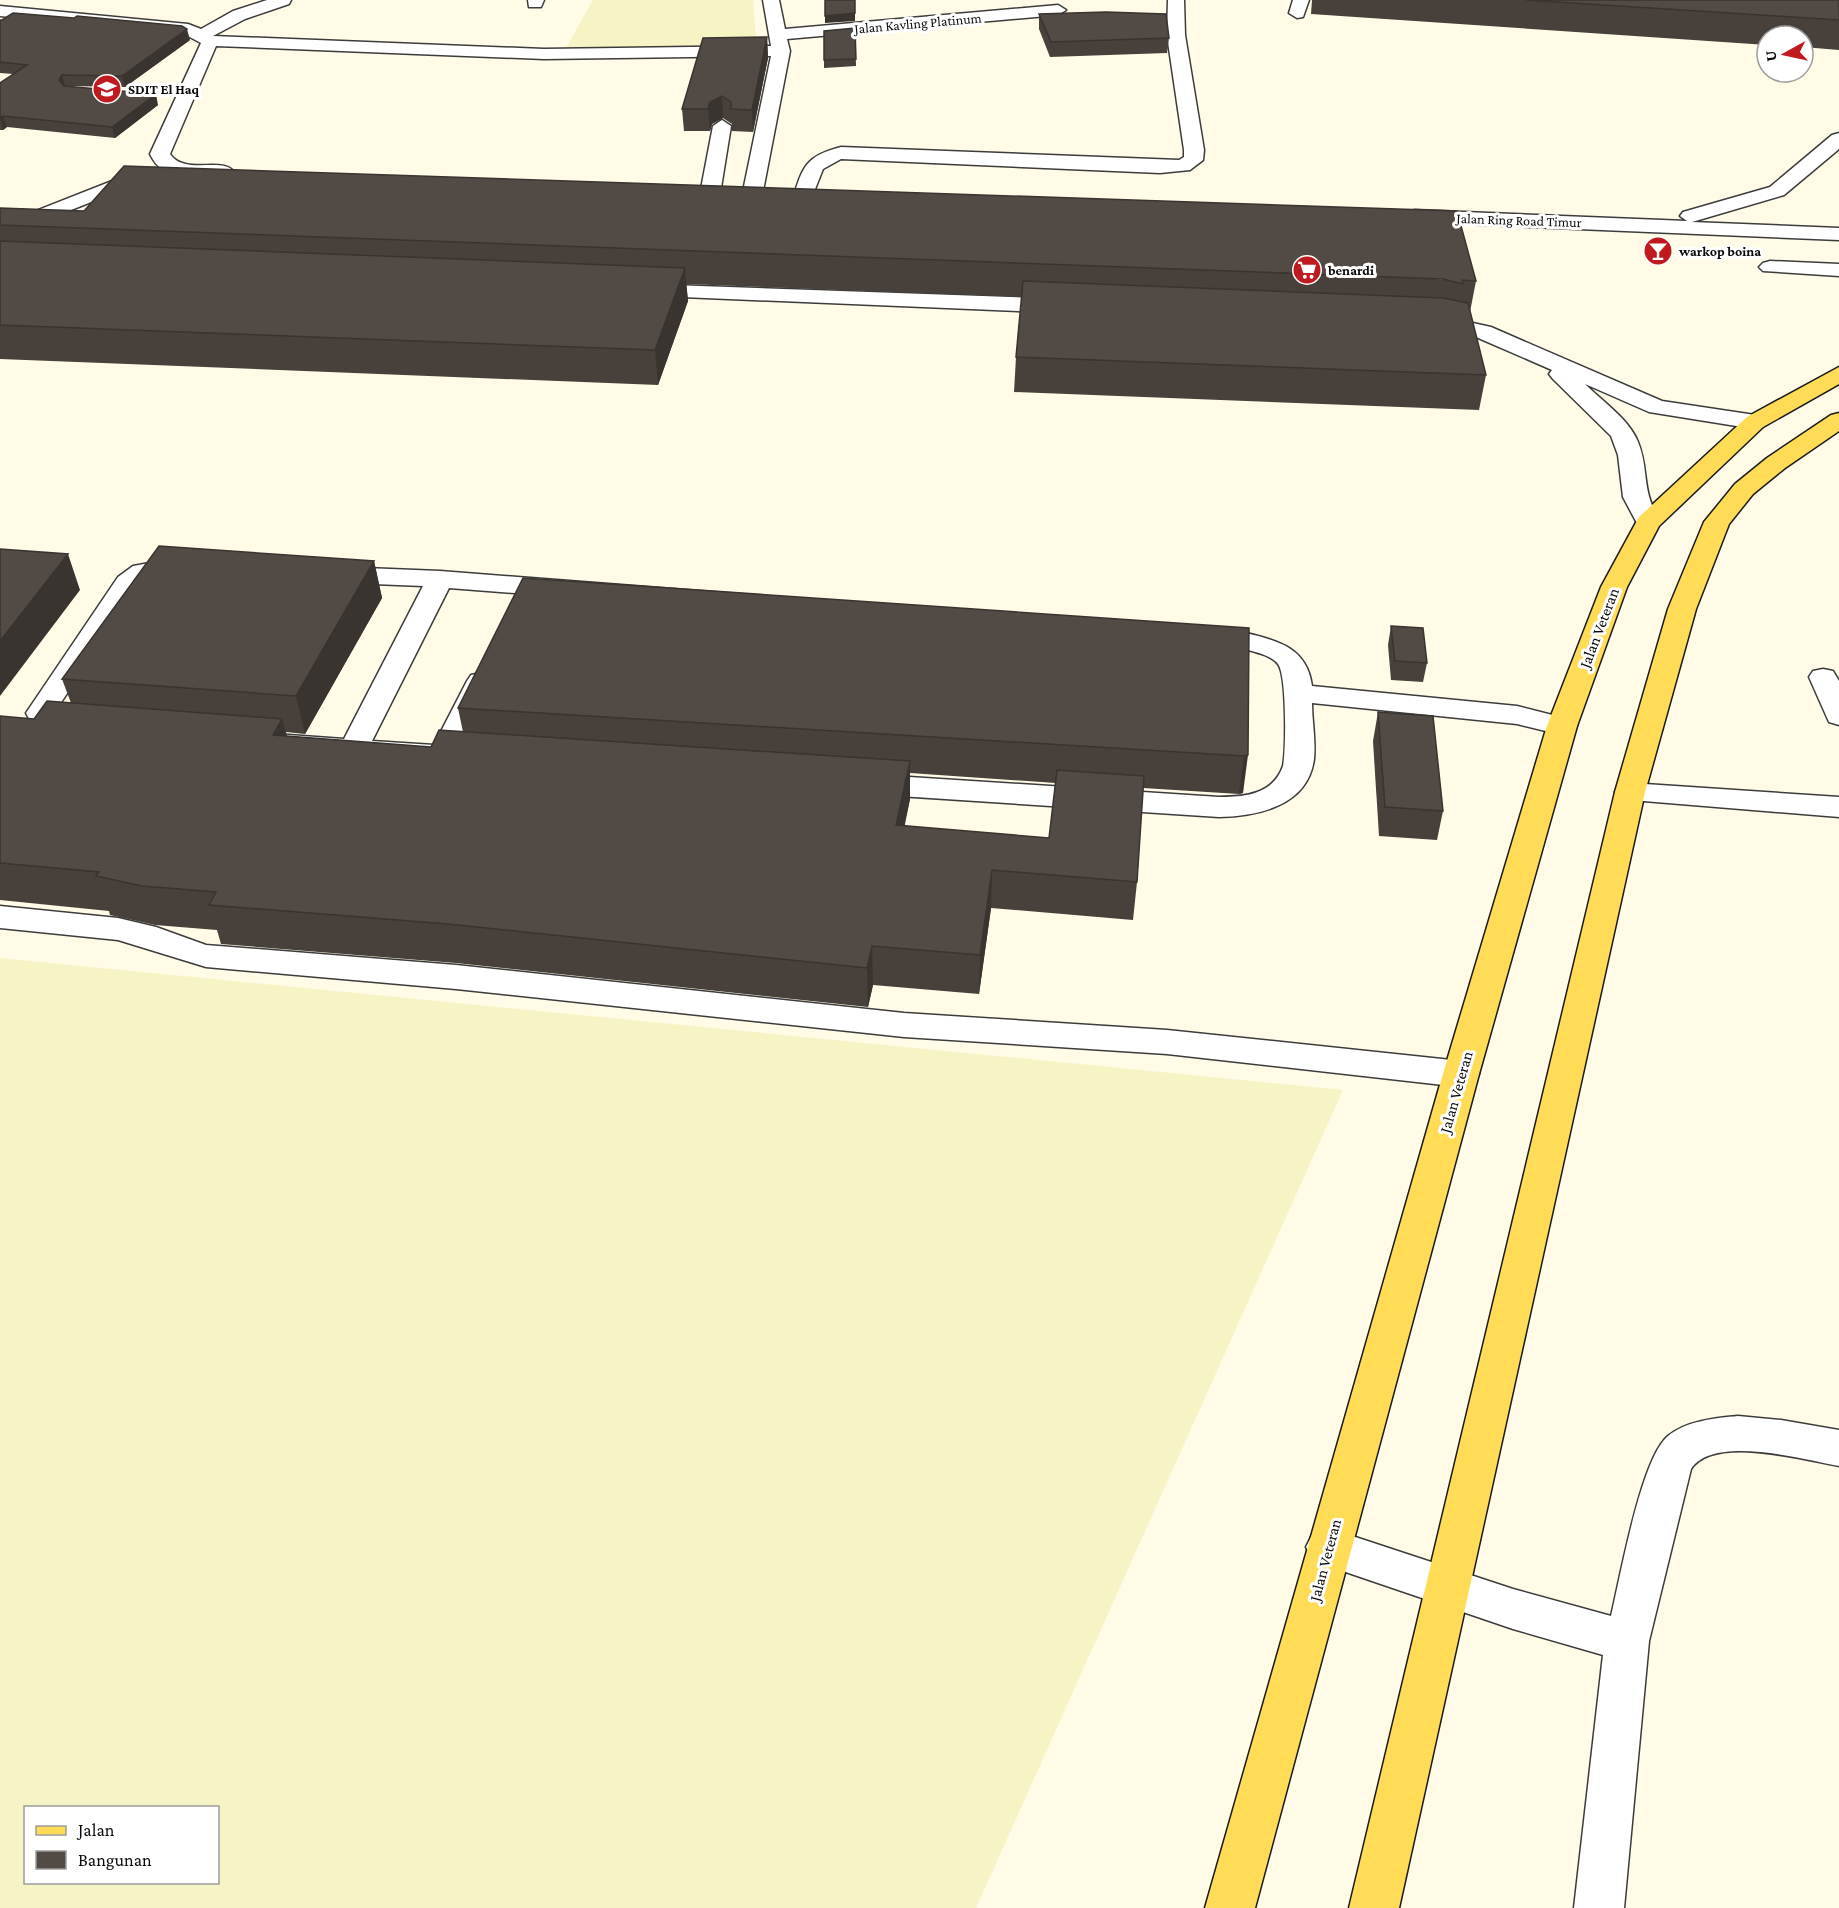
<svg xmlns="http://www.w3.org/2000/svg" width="1839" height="1908" font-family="'Crimson Pro',serif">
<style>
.farmland{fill:#f6f3c5;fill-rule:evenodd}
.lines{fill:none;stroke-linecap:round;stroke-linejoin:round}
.minor-casing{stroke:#3c3c3c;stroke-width:3}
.major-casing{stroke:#1a1a1a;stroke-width:3}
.minor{fill:#fff;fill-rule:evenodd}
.major{fill:#ffdb56;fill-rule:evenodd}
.wall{fill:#47403b;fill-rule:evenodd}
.shaded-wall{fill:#393430}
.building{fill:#524b45;stroke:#393430;stroke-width:1.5}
.labels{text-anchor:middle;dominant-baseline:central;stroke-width:6;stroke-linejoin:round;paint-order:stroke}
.far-street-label{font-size:14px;fill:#090909;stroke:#fff}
.far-poi-label{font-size:14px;font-weight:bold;fill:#090909;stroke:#fff;text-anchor:start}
.street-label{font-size:16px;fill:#090909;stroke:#fff}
</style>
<rect width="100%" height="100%" fill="#fffbe6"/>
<g class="farmland">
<path d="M593,0H753L757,50L566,48Z"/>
<path d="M0,958L1343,1090L976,1908H0ZM26,1808H218V1882H26Z"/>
</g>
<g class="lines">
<g class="minor-casing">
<g id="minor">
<path d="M267,0H291L289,4L245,19L213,36L544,49L771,46L763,0H779L785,29L1058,5L1066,10L1058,15L787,39L790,51L762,196L759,200H745L742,196L771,56L544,59L216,46L170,154C185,176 223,156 234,172C225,184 174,176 162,169C156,165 153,160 150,154L201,43L184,34L0,16V6L188,24L201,29L233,11Z"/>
<path d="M528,0H544L541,7H529Z"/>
<path d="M1168,0H1184L1185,35L1204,150L1203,160L1190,170L1160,173L841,159L823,169L810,202H796L793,198C803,166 806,156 841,147L1179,160L1184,157V150L1167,35Z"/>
<path d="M1293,0H1309L1303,17L1297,18L1289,13Z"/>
<path d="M722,120L731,126L720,194L717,198H703L700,194L713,126Z"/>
<path d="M1839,133V149L1784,195L1692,222L1839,228V240L1415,222L1408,220L1405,216L1408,212L1415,210L1687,221L1680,216L1683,212L1770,187L1832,135Z"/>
<path d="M140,170L147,172L150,176L147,180L0,238V225Z"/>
<path d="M1770,261L1839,264V276L1763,271L1759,267L1763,263Z"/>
<path d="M643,284L1065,299L1073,301L1076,306L1073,311L1065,313L635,295L632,290L635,285Z"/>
<path d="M1432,314L1491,327L1662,401L1755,415L1763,417L1767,422L1763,427L1755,429L1649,412L1585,384C1603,402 1629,419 1638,442C1650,472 1640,490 1661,522L1657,527L1648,530L1639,527L1623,497L1618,455L1611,436L1553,379L1549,374L1552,370L1476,337L1424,326L1421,321L1424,316Z"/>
<path d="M166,560L440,571L1246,633C1279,641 1307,648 1312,686L1517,706L1572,720L1577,726L1572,732L1562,735L1517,724L1312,703C1312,722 1316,741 1314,759C1308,806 1258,816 1219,817L546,773L66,738L35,730L26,713L118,577L133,566ZM172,576L423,586L344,739L57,718L54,713L137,588L151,578ZM449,588L1244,649C1255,652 1271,655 1278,664C1287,676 1286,750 1283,766C1273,794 1246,797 1219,797L462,748L495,681L491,675L481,673L471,675L467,681L434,745L372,741Z"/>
<path d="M1823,669L1833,671L1839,681V725L1829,722L1809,677L1813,671Z"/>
<path d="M1630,783L1839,797V817L1619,799L1615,792L1619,785Z"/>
<path d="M0,906L118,918L156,927L206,945L456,965L904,1013L1167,1030L1461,1061L1473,1065L1479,1074L1473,1083L1461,1087L1167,1054L904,1037L456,989L206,967L118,940L0,928Z"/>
<path d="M1738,1416L1781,1420L1839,1430V1466C1805,1460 1714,1434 1691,1469L1649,1641L1624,1908H1574L1603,1655L1513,1629L1328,1566L1313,1561L1306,1547L1313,1533L1328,1528L1513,1589L1611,1616C1620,1579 1641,1458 1668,1436C1686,1421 1715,1418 1738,1416Z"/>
</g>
</g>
<g class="major-casing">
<g id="major">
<path d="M1839,367V384L1763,427L1659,526L1627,587L1577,726L1479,1074L1255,1908H1205L1443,1074L1547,726L1601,587L1639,517L1747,417Z"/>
<path d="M1839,413V431L1785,468L1753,494L1729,524L1696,609L1645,792L1399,1908H1349L1615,792L1668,609L1704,522L1735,484L1767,458L1831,415Z"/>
</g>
</g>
<use href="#minor" class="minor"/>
<use href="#major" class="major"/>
</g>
<g class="wall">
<path d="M1312,0H1839V50L1803,47V36H1767V45L1311,14Z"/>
<path d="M1039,14L1169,38L1167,53L1050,57L1039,29Z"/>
<path d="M0,20L190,40L125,87L65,86L158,105L115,138L7,127L3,130H0V83L13,74L0,73Z"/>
<path d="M855,28L856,66L824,68V60Z"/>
<path d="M767,37L768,58L753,132L732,131V124L723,118L712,124L710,131H684L682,109Z"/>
<path d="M0,208L1476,281L1470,312L1486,375L1479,410L1014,392L1016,357L1022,297L686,284L688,301L658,385L0,359Z"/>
<path d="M374,561L382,598L305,734L286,732L287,736L431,747L463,732L458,708L1249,628L1243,793L1239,794L1143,788L1137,882L1133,920L991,908L979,994L873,985L868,1007L456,963L221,944L217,930L155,925L110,915L109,911L0,900V716L34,719L71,703L62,679ZM910,773L1056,783L1049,838L904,826L910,799Z"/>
<path d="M1391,626L1427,663L1423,682L1391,680L1388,645Z"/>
<path d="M1378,712L1443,811L1437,840L1379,836L1373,741Z"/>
</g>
<g class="shaded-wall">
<path d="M855,13V21L825,23V16Z"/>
<path d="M187,29L190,40L125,87L122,76Z"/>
<path d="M767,37L768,58L753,132L752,110Z"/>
<path d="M62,75L65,86L62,91L59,80Z"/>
<path d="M156,94L158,105L115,138L112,127Z"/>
<path d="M722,96L723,118L712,124L710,131L708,109L710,102Z"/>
<path d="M3,116L7,127L3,130L0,118Z"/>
<path d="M685,268L688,301L658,385L655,350Z"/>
<path d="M68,554L80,590L0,696V641Z"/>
<path d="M374,561L382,598L305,734L296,696Z"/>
<path d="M282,719L292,757L273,735Z"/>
<path d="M1248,755L1243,793L1239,794L1244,756Z"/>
<path d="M910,761V799L897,864L896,825Z"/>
<path d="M992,870L991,908L979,994L980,955Z"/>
<path d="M872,946L873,985L868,1007L867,968Z"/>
</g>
<g class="building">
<path d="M825,0H855V13L825,16Z"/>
<path d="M1526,0H1839V20Z"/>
<path d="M1106,12L1166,14L1169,38L1051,42L1039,14Z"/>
<path d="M13,13L74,18L77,16L182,26L187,29L122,76L62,75L59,80L64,86L156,94L112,127L3,116L0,118V83L27,65L0,62V20H2Z"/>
<path d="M855,28L856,59L824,60V31Z"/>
<path d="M767,37L752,110L731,109V102L722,96L710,102L708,109H682L703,38Z"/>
<path d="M124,166L1457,211L1476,281L1462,280L1463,284L1443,279L0,225V208L84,211Z"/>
<path d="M0,241L685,268L655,350L0,325Z"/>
<path d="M1023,281L1443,298L1468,303L1486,375L1016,357Z"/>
<path d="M159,546L374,561L296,696L62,679Z"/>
<path d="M0,549L68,554L0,641Z"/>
<path d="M523,578L1249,628L1248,755L1244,756L458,708Z"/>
<path d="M1391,626L1423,628L1427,663L1395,661Z"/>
<path d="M47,701L282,719L273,735L431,747L439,730L910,761L896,825L1049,838L1057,770L1144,776L1137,882L992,870L980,955L872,946L867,968L448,924L209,905L216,892L142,886L96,876L99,872L0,863V716L34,719Z"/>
<path d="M1378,712L1433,716L1443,811L1385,807Z"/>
</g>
<defs>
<g id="school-disc" transform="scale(1.5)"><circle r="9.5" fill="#bf1b1e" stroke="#fff"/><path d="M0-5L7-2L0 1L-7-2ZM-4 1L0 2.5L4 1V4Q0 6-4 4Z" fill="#fff"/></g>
<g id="bar-disc" transform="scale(1.5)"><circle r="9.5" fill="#bf1b1e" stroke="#fff"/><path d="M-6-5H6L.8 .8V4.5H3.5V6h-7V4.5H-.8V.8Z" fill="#fff"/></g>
<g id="supermarket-disc" transform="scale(1.5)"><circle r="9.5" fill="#bf1b1e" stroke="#fff"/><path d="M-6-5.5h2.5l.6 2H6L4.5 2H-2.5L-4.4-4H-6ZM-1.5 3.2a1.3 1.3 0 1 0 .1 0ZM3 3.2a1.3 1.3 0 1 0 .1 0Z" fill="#fff"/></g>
</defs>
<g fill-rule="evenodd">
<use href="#school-disc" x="107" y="89"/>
<use href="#bar-disc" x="1658" y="251"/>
<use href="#supermarket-disc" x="1307" y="270"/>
</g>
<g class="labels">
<g class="far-street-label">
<text transform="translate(918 23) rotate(-5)">Jalan Kavling Platinum</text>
<text transform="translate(1519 220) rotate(2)">Jalan Ring Road Timur</text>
</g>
<g class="far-poi-label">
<text x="128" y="89">SDIT El Haq</text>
<text x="1679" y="251">warkop boina</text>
<text x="1328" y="270">benardi</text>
</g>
<g class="street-label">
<text transform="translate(1599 628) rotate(-69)">Jalan Veteran</text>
<text transform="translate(1456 1092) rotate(-74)">Jalan Veteran</text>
<text transform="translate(1325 1560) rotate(-75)">Jalan Veteran</text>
</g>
</g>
<rect x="24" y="1806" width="195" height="78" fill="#ffffff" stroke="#9d9d9d" stroke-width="1.5"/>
<rect x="36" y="1826" width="30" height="9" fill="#ffdb56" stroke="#9d9d9d" stroke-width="1.5"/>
<text x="78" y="1836" font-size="18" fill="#090909">Jalan</text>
<rect x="36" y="1851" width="30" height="18" fill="#524b45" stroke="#9d9d9d" stroke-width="1.5"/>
<text x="78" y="1866" font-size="18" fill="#090909">Bangunan</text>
<g transform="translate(1785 54) rotate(262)"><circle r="28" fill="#ffffff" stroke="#9d9d9d" stroke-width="1.5"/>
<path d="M0-4.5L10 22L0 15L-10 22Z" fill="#bf1b1e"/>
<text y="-9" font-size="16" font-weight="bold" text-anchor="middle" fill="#090909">U</text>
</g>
</svg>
